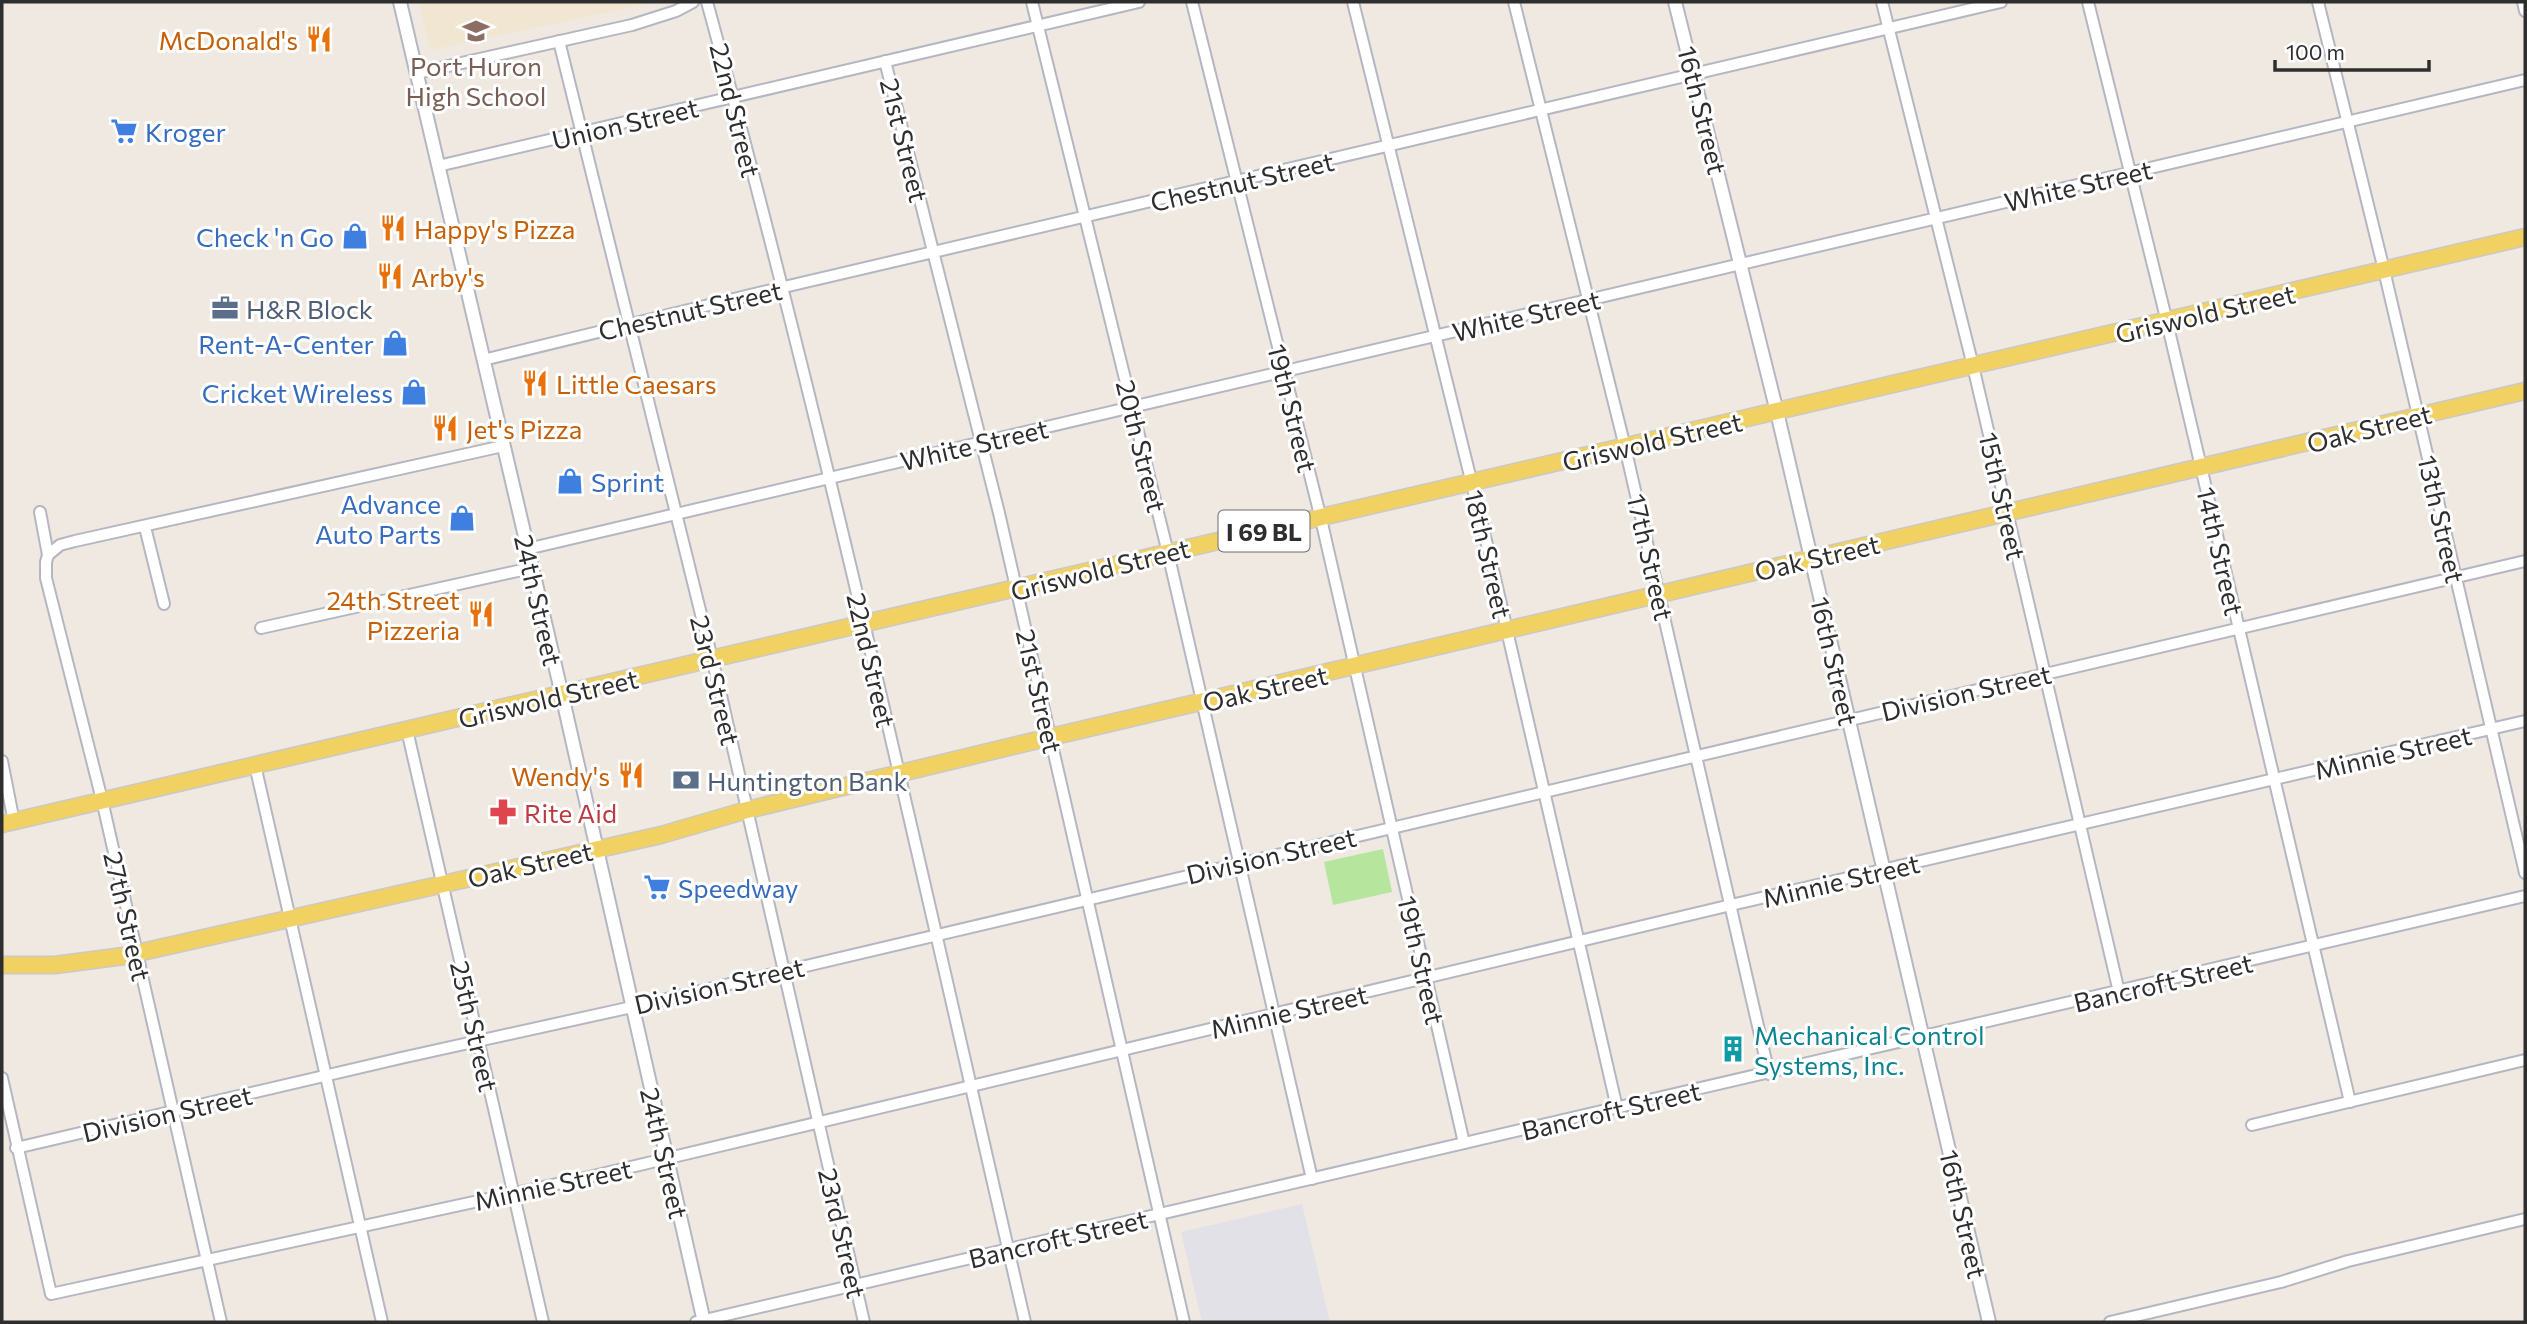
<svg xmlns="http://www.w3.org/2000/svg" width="2527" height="1324" font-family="Commissioner,sans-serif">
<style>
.industrial{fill:#e3e1e8}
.education{fill:#f0e6d1}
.green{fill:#b6e59e}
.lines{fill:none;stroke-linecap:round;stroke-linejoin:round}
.minor-casing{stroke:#b4b7c1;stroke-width:14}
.tertiary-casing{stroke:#b4b7c1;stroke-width:16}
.primary-casing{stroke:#c9c9c9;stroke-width:19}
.minor{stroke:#fff;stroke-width:10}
.tertiary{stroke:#fff;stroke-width:12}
.primary{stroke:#f2d163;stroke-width:16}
.labels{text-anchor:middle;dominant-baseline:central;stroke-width:6;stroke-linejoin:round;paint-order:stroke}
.shield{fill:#fff;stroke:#6d6d6d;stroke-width:2}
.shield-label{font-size:24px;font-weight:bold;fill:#2e2e2e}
.food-label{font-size:26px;fill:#c56008;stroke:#fff;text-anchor:start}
.education-label{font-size:26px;fill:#785e54;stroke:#fff}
.street-label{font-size:26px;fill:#2e2e2e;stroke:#fff}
.shop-label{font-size:26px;fill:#366cbe;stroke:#fff;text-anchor:end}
.service-label{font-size:26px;fill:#4e5e75;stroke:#fff;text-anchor:start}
.health-label{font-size:26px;fill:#be3a42;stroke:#fff;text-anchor:start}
.culture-label{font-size:26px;fill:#0d838f;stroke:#fff;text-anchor:start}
</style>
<rect width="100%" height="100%" fill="#efe9e1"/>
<path class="industrial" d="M1302,1204L1330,1322H1202L1181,1232Z"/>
<path class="education" d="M419,2H657L430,50Z"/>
<path class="green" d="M1383,849L1392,892L1333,905L1324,862Z"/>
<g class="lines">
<g class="minor-casing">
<g id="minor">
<path d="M707,2C827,438 923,881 1025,1322"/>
<path d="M1032,2L1168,553L1312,1179"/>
<path d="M1192,2L1321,519L1464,1143"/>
<path d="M1353,2L1491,561L1617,1108"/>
<path d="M1514,2L1625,447L1769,1074"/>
<path d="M1882,2L1973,366L2119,992"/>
<path d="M2088,2L2167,322L2350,1102"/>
<path d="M2318,2L2384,270L2525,873"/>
<path d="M2523,2L2525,11"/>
<path d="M559,41L720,691L864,1322"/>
<path d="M885,61L999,513L1184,1322"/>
<path d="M417,73L632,25L676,11L693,2"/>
<path d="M438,166L1139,2"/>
<path d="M483,360L767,291L2001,2"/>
<path d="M40,512L48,555L46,562V578L102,800L221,1322"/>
<path d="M145,527L164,604"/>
<path d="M527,549L2525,80"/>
<path d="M48,555L60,545L75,541L503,446"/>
<path d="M261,628L531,568"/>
<path d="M407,730L543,1322"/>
<path d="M2,761L14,822"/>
<path d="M255,765L382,1322"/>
<path d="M2,1078L51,1294L589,1177L1731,905L2525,721"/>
<path d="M2252,1125L2525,1060"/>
<path d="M16,1148L401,1058L632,1007L2525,561"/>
<path d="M696,1322L2525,896"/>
<path d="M2110,1322L2281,1282L2348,1261L2525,1219"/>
</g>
</g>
<g class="tertiary-casing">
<g id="tertiary">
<path d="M400,2L562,695L704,1322"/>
<path d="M1675,2L1777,412L1989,1322"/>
</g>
</g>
<g class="primary-casing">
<g id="primary">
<path d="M2,824L2525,237"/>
<path d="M2,965H55L124,956L661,835L747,810L1038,740L2525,391"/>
</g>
</g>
<use href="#minor" class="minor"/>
<use href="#tertiary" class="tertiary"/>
<use href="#primary" class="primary"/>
</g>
<defs>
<g id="school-bare" transform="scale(2.1)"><path d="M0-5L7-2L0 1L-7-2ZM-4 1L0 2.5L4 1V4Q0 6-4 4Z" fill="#8d6e63" stroke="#fff" stroke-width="2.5" paint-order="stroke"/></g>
<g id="restaurant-bare" transform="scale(2.1)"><path d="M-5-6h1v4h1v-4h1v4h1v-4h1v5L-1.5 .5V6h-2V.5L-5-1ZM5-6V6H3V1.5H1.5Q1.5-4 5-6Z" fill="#e8710a" stroke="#fff" stroke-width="2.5" paint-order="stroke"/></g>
<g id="supermarket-bare" transform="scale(2.1)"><path d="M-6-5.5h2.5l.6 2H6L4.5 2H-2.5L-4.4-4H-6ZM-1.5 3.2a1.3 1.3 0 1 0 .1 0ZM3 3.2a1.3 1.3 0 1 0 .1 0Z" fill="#3f7fe0" stroke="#fff" stroke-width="2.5" paint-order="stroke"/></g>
<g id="shop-bare" transform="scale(2.1)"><path d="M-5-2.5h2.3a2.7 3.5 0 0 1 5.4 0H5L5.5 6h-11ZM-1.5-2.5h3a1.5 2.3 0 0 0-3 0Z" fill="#3f7fe0" stroke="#fff" stroke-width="2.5" paint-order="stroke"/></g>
<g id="office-bare" transform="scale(2.1)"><path d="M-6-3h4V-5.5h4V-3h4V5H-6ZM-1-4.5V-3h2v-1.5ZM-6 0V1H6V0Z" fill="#5c6f8a" stroke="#fff" stroke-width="2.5" paint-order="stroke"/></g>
<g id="bank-bare" transform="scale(2.1)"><path d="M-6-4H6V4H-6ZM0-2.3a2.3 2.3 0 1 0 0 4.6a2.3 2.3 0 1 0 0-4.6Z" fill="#5c6f8a" stroke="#fff" stroke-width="2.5" paint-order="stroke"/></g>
<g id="pharmacy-bare" transform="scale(2.1)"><path d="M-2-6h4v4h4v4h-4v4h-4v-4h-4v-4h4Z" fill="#e0444e" stroke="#fff" stroke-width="2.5" paint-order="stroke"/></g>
<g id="building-bare" transform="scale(2.1)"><path d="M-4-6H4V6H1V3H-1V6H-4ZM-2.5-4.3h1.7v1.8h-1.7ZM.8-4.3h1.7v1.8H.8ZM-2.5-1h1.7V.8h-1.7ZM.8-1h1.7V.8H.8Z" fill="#0f9aa8" stroke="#fff" stroke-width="2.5" paint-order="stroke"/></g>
</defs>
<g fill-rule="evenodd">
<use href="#school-bare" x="476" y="31"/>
<use href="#restaurant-bare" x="319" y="39"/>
<use href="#supermarket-bare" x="124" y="131"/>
<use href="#restaurant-bare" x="393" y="228"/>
<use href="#shop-bare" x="355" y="236"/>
<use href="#restaurant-bare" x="390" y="276"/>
<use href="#office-bare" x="225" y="308"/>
<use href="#shop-bare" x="395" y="343"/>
<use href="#restaurant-bare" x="535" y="383"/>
<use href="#shop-bare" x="414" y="392"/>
<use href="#restaurant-bare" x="445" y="428"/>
<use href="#shop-bare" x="570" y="481"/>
<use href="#shop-bare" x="462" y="518"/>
<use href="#restaurant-bare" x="481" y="614"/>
<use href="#restaurant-bare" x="631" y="775"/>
<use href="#bank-bare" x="686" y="780"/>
<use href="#pharmacy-bare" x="503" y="812"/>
<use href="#supermarket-bare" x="657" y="887"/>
<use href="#building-bare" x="1733" y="1049"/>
</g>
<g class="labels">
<rect class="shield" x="1218.5" y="510.5" width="91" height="41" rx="5"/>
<g class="shield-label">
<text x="1264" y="531">I 69 BL</text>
</g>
<g class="food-label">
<text x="298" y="39" text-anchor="end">McDonald's</text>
<text x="414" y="228">Happy's Pizza</text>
<text x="411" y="276">Arby's</text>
<text x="556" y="383">Little Caesars</text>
<text x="466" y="428">Jet's Pizza</text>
<text x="460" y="599" text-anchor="end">24th Street<tspan x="460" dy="30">Pizzeria</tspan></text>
<text x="610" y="775" text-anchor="end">Wendy's</text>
</g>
<g class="education-label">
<text x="476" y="65">Port Huron<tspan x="476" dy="30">High School</tspan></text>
</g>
<g class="street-label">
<text transform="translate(736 110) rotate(76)">22nd Street</text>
<text transform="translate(1703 110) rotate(76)">16th Street</text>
<text transform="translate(625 123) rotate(-13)">Union Street</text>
<text transform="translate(905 140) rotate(76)">21st Street</text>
<text transform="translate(1242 181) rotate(-13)">Chestnut Street</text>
<text transform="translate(2078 185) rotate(-13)">White Street</text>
<text transform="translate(690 310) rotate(-13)">Chestnut Street</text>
<text transform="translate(2205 313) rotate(-13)">Griswold Street</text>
<text transform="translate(1526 315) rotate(-13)">White Street</text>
<text transform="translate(1293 408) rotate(76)">19th Street</text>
<text transform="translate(2369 428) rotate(-14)">Oak Street</text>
<text transform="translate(1652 441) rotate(-13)">Griswold Street</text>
<text transform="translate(974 444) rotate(-13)">White Street</text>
<text transform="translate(1142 446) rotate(76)">20th Street</text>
<text transform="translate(2003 496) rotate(77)">15th Street</text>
<text transform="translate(2442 519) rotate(77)">13th Street</text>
<text transform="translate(2221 551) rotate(77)">14th Street</text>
<text transform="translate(1489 554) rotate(77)">18th Street</text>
<text transform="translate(1651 557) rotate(77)">17th Street</text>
<text transform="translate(1817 557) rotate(-13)">Oak Street</text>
<text transform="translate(1100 569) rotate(-14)">Griswold Street</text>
<text transform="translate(539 600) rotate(77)">24th Street</text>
<text transform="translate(872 660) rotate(77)">22nd Street</text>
<text transform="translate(1835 661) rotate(77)">16th Street</text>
<text transform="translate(716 680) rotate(76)">23rd Street</text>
<text transform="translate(1265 688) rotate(-13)">Oak Street</text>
<text transform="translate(1040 691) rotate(77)">21st Street</text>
<text transform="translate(1966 692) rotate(-13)">Division Street</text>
<text transform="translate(548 698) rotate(-13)">Griswold Street</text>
<text transform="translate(2393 752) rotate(-13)">Minnie Street</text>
<text transform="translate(1271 855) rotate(-13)">Division Street</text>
<text transform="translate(530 864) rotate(-13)">Oak Street</text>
<text transform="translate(1841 880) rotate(-13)">Minnie Street</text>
<text transform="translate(128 916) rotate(77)">27th Street</text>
<text transform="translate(1422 960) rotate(77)">19th Street</text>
<text transform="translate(2163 982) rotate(-13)">Bancroft Street</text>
<text transform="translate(719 985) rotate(-13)">Division Street</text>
<text transform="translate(1289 1011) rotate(-13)">Minnie Street</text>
<text transform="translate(475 1026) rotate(77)">25th Street</text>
<text transform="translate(1611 1110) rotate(-13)">Bancroft Street</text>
<text transform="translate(167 1113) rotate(-13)">Division Street</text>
<text transform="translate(665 1153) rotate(77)">24th Street</text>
<text transform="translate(553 1184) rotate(-12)">Minnie Street</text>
<text transform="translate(1964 1214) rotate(77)">16th Street</text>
<text transform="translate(843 1233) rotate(77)">23rd Street</text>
<text transform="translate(1058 1238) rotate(-13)">Bancroft Street</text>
</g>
<g class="shop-label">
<text x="145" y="131" text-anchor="start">Kroger</text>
<text x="334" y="236">Check 'n Go</text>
<text x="374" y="343">Rent-A-Center</text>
<text x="393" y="392">Cricket Wireless</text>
<text x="591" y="481" text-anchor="start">Sprint</text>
<text x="441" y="503">Advance<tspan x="441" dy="30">Auto Parts</tspan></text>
<text x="678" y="887" text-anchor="start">Speedway</text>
</g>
<g class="service-label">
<text x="246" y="308">H&amp;R Block</text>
<text x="707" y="780">Huntington Bank</text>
</g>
<g class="health-label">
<text x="524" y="812">Rite Aid</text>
</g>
<g class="culture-label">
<text x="1754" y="1034">Mechanical Control<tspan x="1754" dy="30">Systems, Inc.</tspan></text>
</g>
</g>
<rect width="2527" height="1324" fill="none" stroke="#2e2e2e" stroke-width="7"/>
<path d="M2275 60v10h154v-10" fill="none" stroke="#2e2e2e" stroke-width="3.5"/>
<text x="2286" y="60" font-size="21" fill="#2e2e2e" stroke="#ffffff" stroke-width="5" paint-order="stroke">100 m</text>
</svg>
